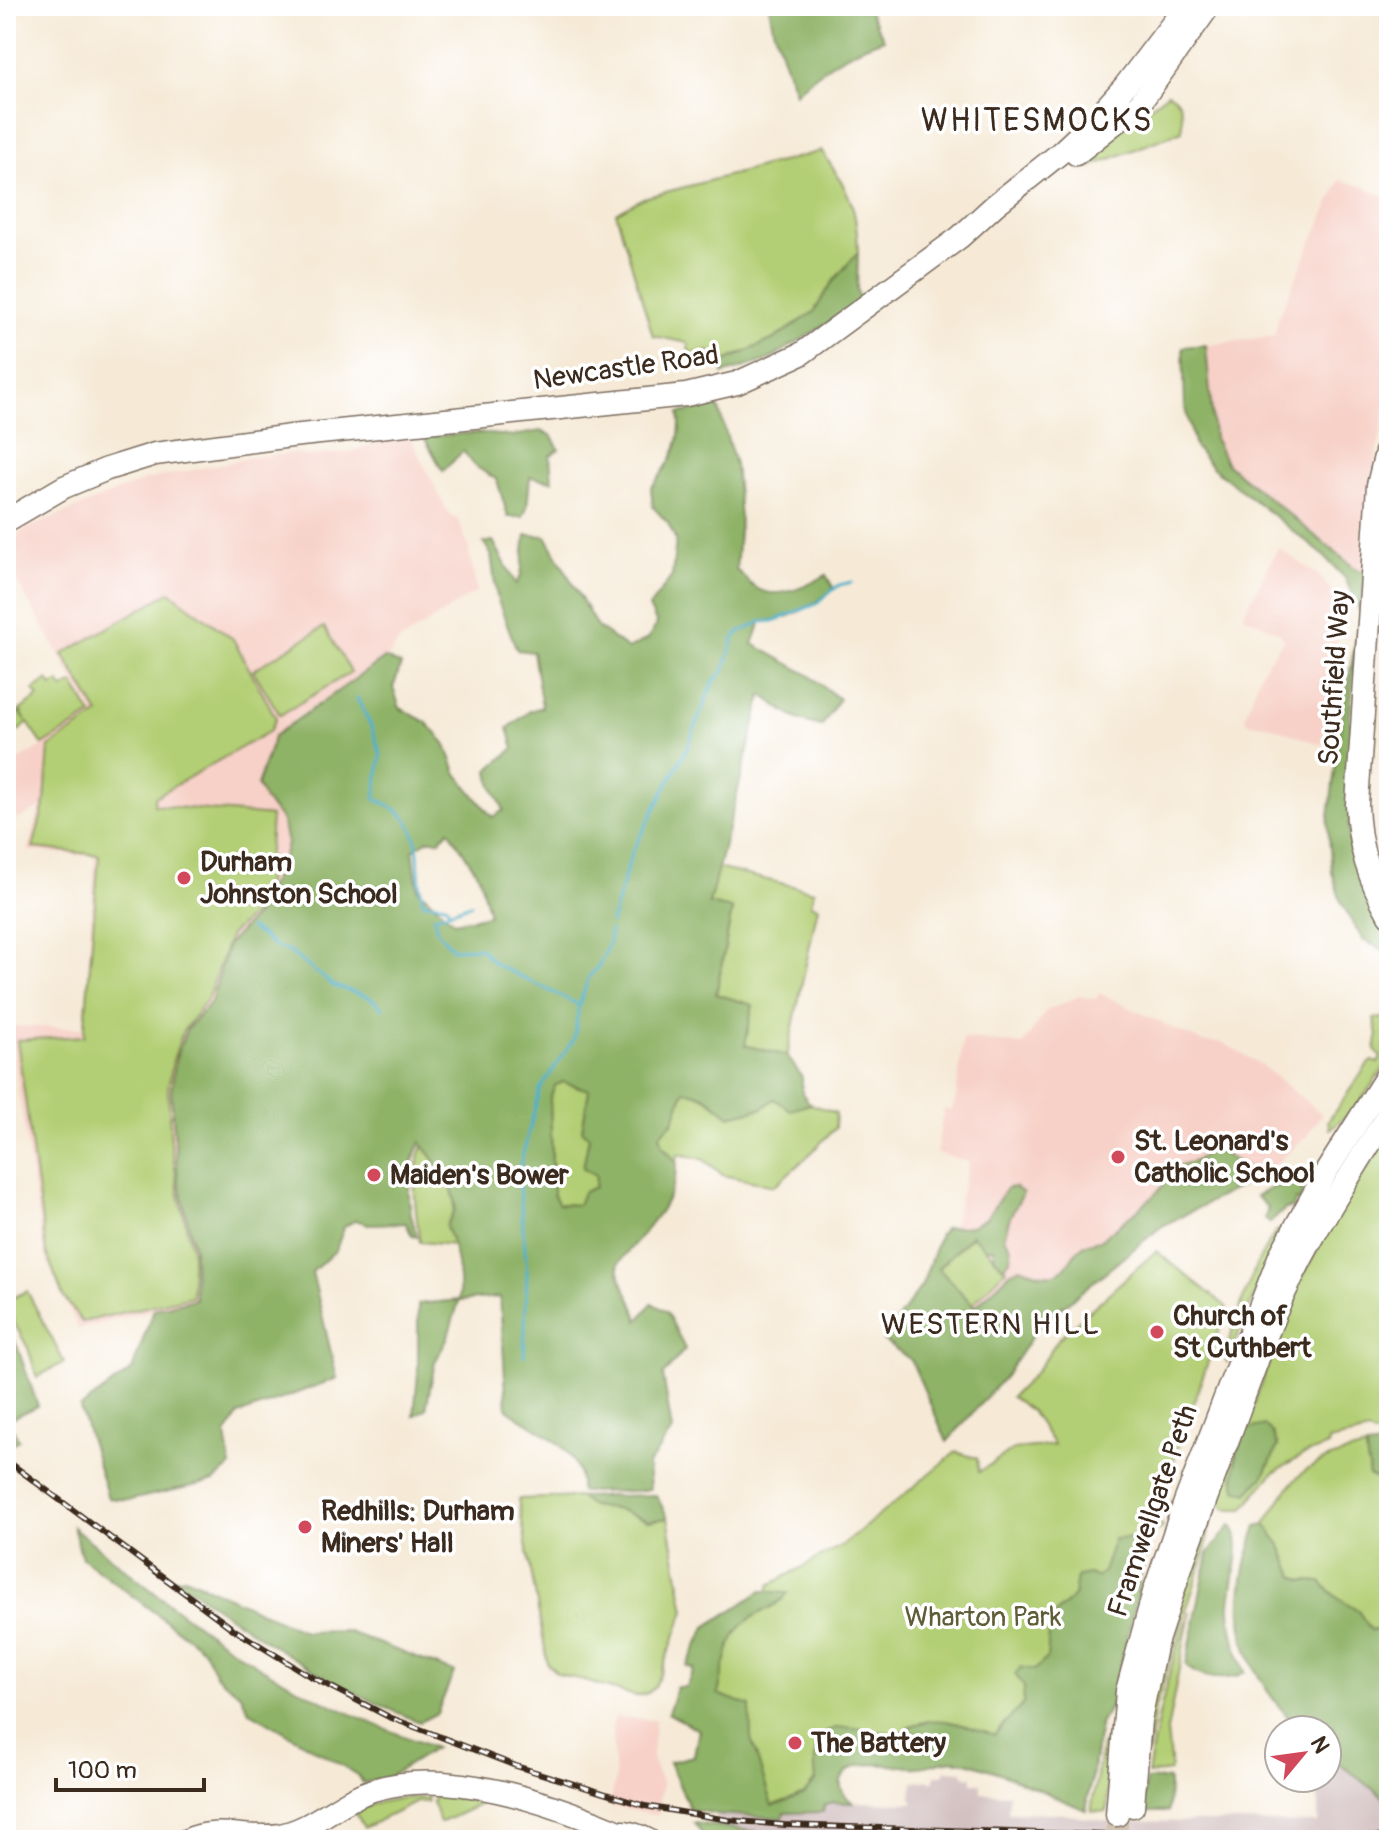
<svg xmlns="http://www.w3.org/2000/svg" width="1395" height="1846" font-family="Pangolin,sans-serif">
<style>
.built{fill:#f7d1c8}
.industrial{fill:#d2bfc0}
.green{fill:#b3cf75;stroke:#777c4a;stroke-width:2}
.forest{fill:#8eb266;stroke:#646e42;stroke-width:2;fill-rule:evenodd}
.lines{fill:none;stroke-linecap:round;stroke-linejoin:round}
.stream{stroke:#4bafca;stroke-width:3}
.highway-tunnel{stroke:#d1c4b2;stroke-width:22;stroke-dasharray:22 11;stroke-linecap:butt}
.highway-casing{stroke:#7c6d5f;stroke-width:25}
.highway{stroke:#fff;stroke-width:22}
.rail-casing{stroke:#3b2a1e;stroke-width:6}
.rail{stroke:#fff;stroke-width:3;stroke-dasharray:9;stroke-linecap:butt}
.poi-dot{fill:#d1495b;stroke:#fff;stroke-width:3}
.labels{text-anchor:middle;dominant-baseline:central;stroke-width:7;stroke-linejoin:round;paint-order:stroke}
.street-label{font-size:28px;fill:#3b2a1e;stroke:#fff}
.poi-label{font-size:28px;font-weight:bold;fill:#3b2a1e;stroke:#fff;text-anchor:start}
.park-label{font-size:28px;fill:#5f5c38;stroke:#fff}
.neighbourhood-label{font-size:30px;letter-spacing:2px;fill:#3b2a1e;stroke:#fff}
.quarter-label{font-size:32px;letter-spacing:2px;fill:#3b2a1e;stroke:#fff}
</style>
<rect width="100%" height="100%" fill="#fff"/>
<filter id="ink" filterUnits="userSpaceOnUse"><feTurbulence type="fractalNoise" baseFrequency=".0125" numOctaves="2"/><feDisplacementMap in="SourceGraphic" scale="16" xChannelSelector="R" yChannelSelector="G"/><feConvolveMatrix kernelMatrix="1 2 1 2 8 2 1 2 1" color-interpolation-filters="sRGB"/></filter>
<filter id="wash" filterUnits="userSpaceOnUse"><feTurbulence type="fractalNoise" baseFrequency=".006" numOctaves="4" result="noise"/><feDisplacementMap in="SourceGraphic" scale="32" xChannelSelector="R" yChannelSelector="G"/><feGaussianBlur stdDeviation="1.8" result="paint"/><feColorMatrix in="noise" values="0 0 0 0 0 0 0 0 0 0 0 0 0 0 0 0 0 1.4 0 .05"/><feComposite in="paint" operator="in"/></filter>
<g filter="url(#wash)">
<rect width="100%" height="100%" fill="#f6ead7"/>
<g class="built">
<path d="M1340,180L1362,186L1389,199V393L1371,484L1365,572L1356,569L1227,464L1214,438L1206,345L1274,336L1279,315Z"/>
<path d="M410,437L449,514L458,520L468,545L477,591L400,641L389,655L293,720L265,801L282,819L287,843L280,868L268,889L261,909L228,944L211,1002L187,1029L178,1179L194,1248L195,1299L78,1329L44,1253L19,1096L11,1026L85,1028L95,856L28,851L40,808L17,820L6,801V768L94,714L6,563V546L23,530L145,480L248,458L295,453L305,456L348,453L387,438Z"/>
<path d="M1278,548L1318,575L1332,591L1339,610L1334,675L1322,745L1267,725L1247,723L1245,717L1261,671L1284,639L1279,632L1243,615Z"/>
<path d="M1099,993L1202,1042H1222L1260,1064L1322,1114L1306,1137L1272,1167L1195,1203L976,1321L952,1229L969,1162L936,1153L944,1109L951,1111L956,1098L963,1038L1023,1045L1046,1011L1079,996L1096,999Z"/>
<path d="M615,1717L655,1720L652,1758L662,1783L658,1816L610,1806L615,1780L612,1728Z"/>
</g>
<path class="industrial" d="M1330,1756L1389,1801V1840H758L757,1832L716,1828L717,1814L783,1818V1813L823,1811V1806L832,1802L914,1803L911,1797L913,1782L929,1780L934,1782L935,1775H944L945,1770L963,1771L964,1776L972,1777V1783H981V1793L1009,1794L1008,1812L1057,1813L1105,1821L1318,1823V1778H1327V1762Z"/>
<g class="green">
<path d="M1168,93C1184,99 1182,116 1182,131L1082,170L1076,162Z"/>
<path d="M822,151C848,192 857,201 858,252L831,284L814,312L774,339L723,362L714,360L710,351L689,354L688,343L653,336L616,213L643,198Z"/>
<path d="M170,592L233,639L276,718L270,731L155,797L154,805L271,816L267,882L257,910L230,935L207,1000L183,1031L173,1060L168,1089L171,1144L179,1195L192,1250V1296L82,1322L63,1296L46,1252L17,1040L84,1036L99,855L33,848L45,801L49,747L99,714L63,654Z"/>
<path d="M324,627L351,672L280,715L253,670Z"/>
<path d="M48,680L52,686L59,682L63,689L73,683L92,715L43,745L28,723L6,741V720L19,712L26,721L20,710L39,697L34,690Z"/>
<path d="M717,868L814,891L811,905L818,906L787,1056L744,1045L716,995L732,910L709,904Z"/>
<path d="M1380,1018L1389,1020V1061L1354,1110L1330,1129L1328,1121L1369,1063L1372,1061L1378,1063L1381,1058L1375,1050L1378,1034L1374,1019Z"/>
<path d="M562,1082L589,1090L582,1130L589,1137L583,1168L596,1175L595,1187L578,1205L559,1204L553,1195L550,1098L555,1085Z"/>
<path d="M684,1091C704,1092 715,1104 730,1116L763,1108L774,1098L791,1110L810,1104L836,1113L835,1128L806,1158L774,1186L723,1175L703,1159L678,1154L677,1163L663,1146L660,1134L673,1122Z"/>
<path d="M1389,1134V1433L1374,1435L1369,1432L1329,1441L1328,1446L1302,1456L1273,1473L1243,1509H1226L1219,1503L1239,1444L1234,1478L1264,1475L1278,1446L1271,1431L1264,1426L1245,1430L1290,1302L1326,1232Z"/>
<path d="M423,1145C435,1161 458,1187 454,1209C454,1214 448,1222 446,1227L454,1245L420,1242C415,1208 410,1177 423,1145Z"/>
<path d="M1278,1230L1280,1232L1227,1362L1224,1356C1236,1322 1254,1256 1278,1230Z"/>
<path d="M973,1235L1006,1270L972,1304L938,1268Z"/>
<path d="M1156,1251L1227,1307L1153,1520L1164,1526L1160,1530L1149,1531L1137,1597L1110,1708L1100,1724L1086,1810C1053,1796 985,1760 952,1760C937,1759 924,1767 910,1767L902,1746L816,1779L804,1794L771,1806L690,1809L669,1762L694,1756L699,1730L668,1713L677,1687H686L694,1669L687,1666L706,1627L762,1591H768L770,1585L844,1544L956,1452L977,1458L979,1472L1014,1449L1054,1445L1031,1411L1011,1397L1036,1372L1059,1338Z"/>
<path d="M27,1291L64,1362L37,1377L28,1348L6,1308V1301Z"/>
<path d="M1366,1448L1369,1476L1386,1483L1389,1480V1630H1371L1358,1611L1336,1597L1321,1582L1303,1581L1294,1576L1280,1544L1265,1524C1297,1470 1305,1463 1366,1448Z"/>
<path d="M579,1497L591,1506L620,1510L648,1521L668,1518L685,1611L655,1687L648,1693L636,1696L557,1673L548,1665L518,1499Z"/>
<path d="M1211,1519L1205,1552L1155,1707L1148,1753L1145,1724L1157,1669Z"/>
<path d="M1190,1612L1167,1731L1171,1771L1148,1774C1157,1718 1169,1665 1190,1612Z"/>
<path d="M1111,1724L1107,1812L1091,1811L1102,1746Z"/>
<path d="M436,1796L485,1802L440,1823L432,1802Z"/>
<path d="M402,1798H428L427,1802H417L364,1828L355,1811L376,1803Z"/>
</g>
<g class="forest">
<path d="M769,6H866L884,39C849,50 822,68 795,93L773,28Z"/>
<path d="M858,252L857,290L860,303L768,360L723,374V362L774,339L814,312L831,284Z"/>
<path d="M1206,345L1214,438L1227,464L1356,569L1365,572L1360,612L1345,578L1322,554L1212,467L1195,447L1185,408L1183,347Z"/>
<path d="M718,406L735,464L740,518L736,570C744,575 748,583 756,588C777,601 806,587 826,575L834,589C814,606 788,620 761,622L753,644L809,675L839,699L822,726C792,720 785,712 762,695L709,904L732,909L716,994L753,1005L745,1045L787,1056L802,1077V1093L810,1104L791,1110L774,1099L763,1108L730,1116C715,1104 704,1091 684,1091L673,1122L660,1134L663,1146L677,1163C675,1207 643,1230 618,1264C619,1285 635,1300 638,1321L652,1303L667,1312L685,1349L663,1375L672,1431L648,1465L650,1489L638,1491L580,1492C584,1446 537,1432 507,1409L500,1297L459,1301L447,1339L435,1362L426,1409L414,1416L418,1373V1304L459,1300C461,1274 456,1251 446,1226C448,1221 454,1214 455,1208C457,1185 433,1159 421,1142C405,1174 406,1203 417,1237L412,1236L406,1223L368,1224L356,1220L344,1227L336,1250L312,1272L337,1378L238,1415L226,1435L231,1466L214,1481L130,1500L108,1498L80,1408L132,1370L154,1309L195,1299L194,1248L178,1179L171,1091L176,1057L187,1029L211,1002L228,944L261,909L268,889L280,868L287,844L282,820L265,801L257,785L274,736L385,658L401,665L393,688L400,708L426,722L445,743L457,774L492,817L504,810L491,783L489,770L514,748L508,728L530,711L542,707L533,652L517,650L497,598L491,554L484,543L493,541L516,584L521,576L526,535L546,536L597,627L628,649L648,639L657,624L649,607L672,576L676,540L668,523L653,507L651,488C669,465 684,443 679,413ZM449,830L479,876L489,915L454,922L418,889L413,850L428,840H440ZM562,1082L589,1090L582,1130L589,1137L583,1168L596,1175L595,1187L583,1192L578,1205L559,1204L553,1195L550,1098L555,1086Z"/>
<path d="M541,431L551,435L559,449L550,456L552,481L530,477L527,507L523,517H508L497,480L475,466L463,451L443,471L424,437L475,433L513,436Z"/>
<path d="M1358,625L1350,716L1353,741L1349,827L1351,850L1363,887L1389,939V953L1363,940L1341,902L1332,872L1328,825L1339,736Z"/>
<path d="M1207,1151H1218L1250,1169L1251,1181L1162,1226L1039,1326L1006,1375L947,1442L911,1360L883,1340L922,1285L940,1234L945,1228L971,1226L986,1218L1007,1188L1015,1187L1023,1193L1010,1217L1004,1238C1014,1247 1014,1259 1003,1267L994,1257V1248L986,1249L972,1235L938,1268L975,1307L1010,1273L1020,1267C1082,1293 1057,1244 1101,1240C1117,1226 1154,1199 1164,1184C1168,1178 1167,1172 1174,1168C1189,1159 1192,1168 1207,1151Z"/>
<path d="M1292,1184L1300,1185L1303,1192L1300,1202L1296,1200L1293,1208L1285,1209L1270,1223L1265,1218L1268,1208L1256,1196L1274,1187Z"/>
<path d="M6,1326L17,1346L38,1406L8,1420L19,1440L6,1448Z"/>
<path d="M1264,1425L1271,1431L1278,1446L1264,1475L1248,1493L1236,1489C1232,1469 1238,1448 1245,1430Z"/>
<path d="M1389,1445V1480L1386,1483L1369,1476L1366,1448Z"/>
<path d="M656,1495L668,1518L649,1521L620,1510L591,1506L579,1497Z"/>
<path d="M1265,1524L1280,1544L1294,1576L1303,1581L1321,1582L1336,1597L1358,1611L1371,1630H1389V1801L1327,1754V1730H1300C1236,1665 1227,1611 1257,1526Z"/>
<path d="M1231,1525C1248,1544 1228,1586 1230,1611C1231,1633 1237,1652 1245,1672C1229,1682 1198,1680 1186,1665L1208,1554Z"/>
<path d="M73,1527C126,1570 180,1615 238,1653C299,1693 367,1723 435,1748L387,1778L363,1783L358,1775L249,1711L241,1695L217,1676L203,1649L82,1558Z"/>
<path d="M1131,1538L1147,1542L1137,1597L1110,1708L1100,1724L1086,1810C1047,1794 1007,1773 966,1762C943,1756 931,1769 912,1767C893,1766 855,1757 843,1777C836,1788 846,1797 853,1803L832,1802L824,1806L823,1812L784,1813L783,1818L717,1814L690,1809L669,1762L694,1756L699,1730L668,1713L677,1687H686L694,1669L687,1666L706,1627L762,1591L788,1593C778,1607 759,1611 746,1622C727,1637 724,1671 718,1694L750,1706L751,1738L772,1806L804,1794L816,1780C806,1708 850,1729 899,1734C932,1709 959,1724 994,1735L1023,1704L1024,1687L1015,1674L1021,1667L1035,1670L1047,1658L1050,1619L1074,1596L1077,1576L1089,1574L1096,1577L1103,1572L1114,1539Z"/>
<path d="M185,1577L305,1632L346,1631L454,1672L437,1713L420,1722C331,1687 253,1634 176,1579Z"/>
<path d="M1169,1779L1168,1812H1143L1146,1780Z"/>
<path d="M694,1823L757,1832L758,1840H707Z"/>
</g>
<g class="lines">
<g class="stream">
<path d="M357,698L372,728L381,755L375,799C432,820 412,857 423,902L446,905L449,910"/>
<path d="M471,904L434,917L437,931L453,949L480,948L495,964L579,1005L574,1039L540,1089L518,1173L527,1272L524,1356"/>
<path d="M611,923L632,852L687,748L713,682L724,671L734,638L740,632L761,622L773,621L816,604L839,585L852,582"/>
<path d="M250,928L278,948L287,950L334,986L369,997L383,1008"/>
<path d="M579,1005L589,977L600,964L609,943L610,930"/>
</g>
</g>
</g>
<g filter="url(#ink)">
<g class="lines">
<path class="highway-tunnel" d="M1117,1840V1815"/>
<g class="highway-casing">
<g id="highway">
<path d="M1076,154L1140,103L1209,6"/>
<path d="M1389,440L1378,485L1357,804C1358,846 1369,879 1389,915"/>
<path d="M6,521L64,487L107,469L155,454L291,436L686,395L737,383L801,354L960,237L995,205L1059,154L1089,126L1125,86L1186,6"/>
<path d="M1133,1806L1140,1720L1155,1647L1183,1561L1267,1334C1297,1255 1344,1185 1389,1113"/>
<path d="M1117,1815L1127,1691L1154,1592L1185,1502L1280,1255L1326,1172L1389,1072"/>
<path d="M187,1840C217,1826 248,1840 279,1835C312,1830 340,1800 373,1790C448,1767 548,1802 617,1831"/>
<path d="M597,1840C613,1827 631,1831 648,1840"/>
</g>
</g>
<use href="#highway" class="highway"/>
<g class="rail-casing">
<path id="rail" d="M6,1460L233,1629L308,1675L389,1717L516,1766L645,1806L728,1820L784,1825L1105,1835L1389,1837"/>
</g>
<use href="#rail" class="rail"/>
</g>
</g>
<g class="poi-dot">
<circle cx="184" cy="878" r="8"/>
<circle cx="1118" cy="1157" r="8"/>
<circle cx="374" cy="1175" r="8"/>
<circle cx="1157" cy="1332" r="8"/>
<circle cx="305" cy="1527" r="8"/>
<circle cx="795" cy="1743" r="8"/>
</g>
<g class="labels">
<g class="street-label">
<text transform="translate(626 368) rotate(-8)">Newcastle Road</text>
<text transform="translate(1335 678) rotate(-86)">Southfield Way</text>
<text transform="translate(1153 1511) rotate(-71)">Framwellgate Peth</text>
</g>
<g class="poi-label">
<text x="200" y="862">Durham<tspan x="200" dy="32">Johnston School</tspan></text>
<text x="1134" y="1141">St. Leonard's<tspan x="1134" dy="32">Catholic School</tspan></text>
<text x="390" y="1175">Maiden's Bower</text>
<text x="1173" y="1316">Church of<tspan x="1173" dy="32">St Cuthbert</tspan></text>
<text x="321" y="1511">Redhills: Durham<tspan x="321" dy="32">Miners' Hall</tspan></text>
<text x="811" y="1743">The Battery</text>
</g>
<g class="park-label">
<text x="983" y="1617">Wharton Park</text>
</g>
<g class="neighbourhood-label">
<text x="991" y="1324">WESTERN HILL</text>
</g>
<g class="quarter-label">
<text x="1037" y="121">WHITESMOCKS</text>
</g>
</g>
<rect width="1395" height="1846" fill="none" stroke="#fff" stroke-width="32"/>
<g transform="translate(1303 1754) rotate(61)"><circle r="38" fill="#ffffff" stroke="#b1aaa5" stroke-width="2"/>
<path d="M0-6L14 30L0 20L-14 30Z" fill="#d1495b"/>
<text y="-12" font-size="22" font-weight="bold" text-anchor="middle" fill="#3b2a1e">N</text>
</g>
<path d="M56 1778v12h148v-12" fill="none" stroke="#3b2a1e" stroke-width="4"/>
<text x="68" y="1778" font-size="24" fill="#3b2a1e" stroke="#ffffff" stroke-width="6" paint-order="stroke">100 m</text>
</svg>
